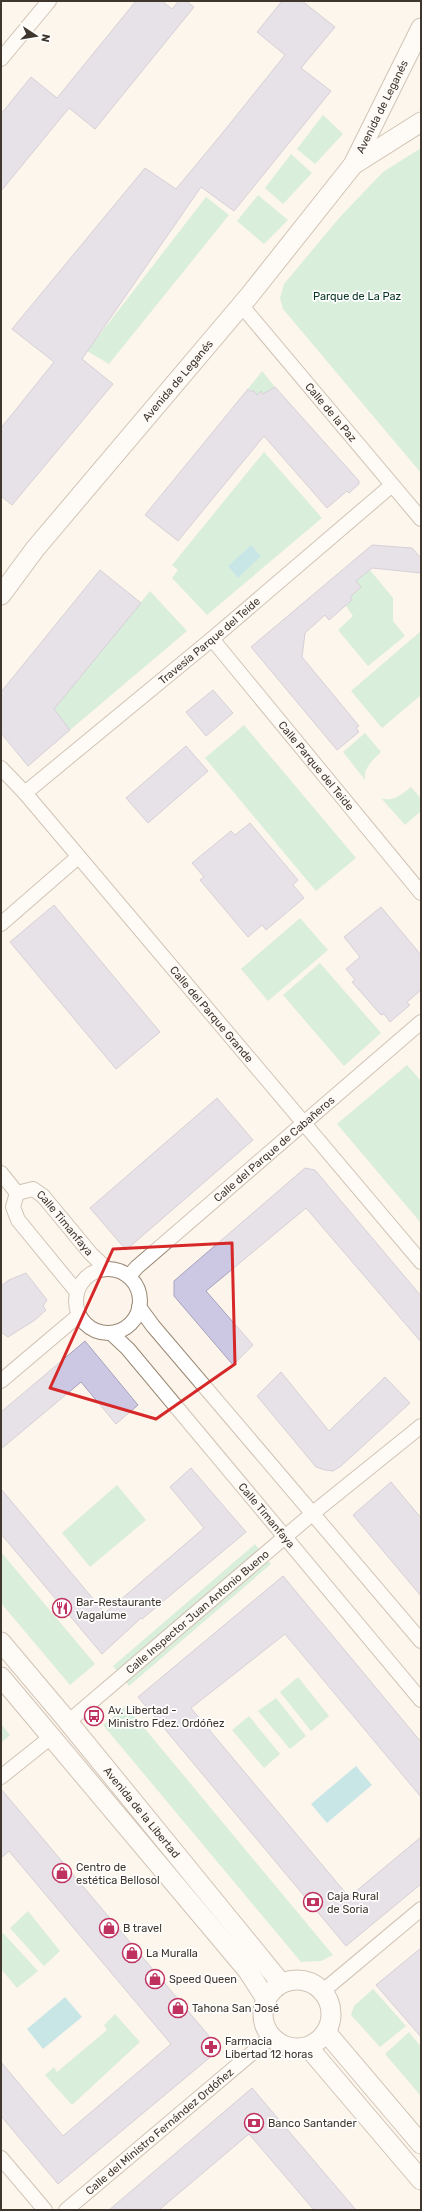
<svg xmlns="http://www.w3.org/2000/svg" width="422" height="2211" font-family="Rubik,sans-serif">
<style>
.green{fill:#aee4c5}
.water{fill:#8bd3e1}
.building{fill:#ccc8e3;stroke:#a6a2bc}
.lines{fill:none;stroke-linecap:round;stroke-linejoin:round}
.street-casing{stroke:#998772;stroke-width:16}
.secondary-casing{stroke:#998772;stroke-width:21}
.street{stroke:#fff;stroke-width:14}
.secondary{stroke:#fff;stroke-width:19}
.marked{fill:none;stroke:#d62828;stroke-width:3;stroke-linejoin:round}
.labels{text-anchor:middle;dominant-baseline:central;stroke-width:3.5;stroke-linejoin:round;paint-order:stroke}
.street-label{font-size:11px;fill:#3f372e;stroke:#fff}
.park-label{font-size:11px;fill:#083723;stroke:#fff}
.poi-label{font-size:11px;fill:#3f372e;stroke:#fff;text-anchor:start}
</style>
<rect width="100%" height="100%" fill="#fdf5ec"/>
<g class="green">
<path d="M323,115L343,134L315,164L297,149Z"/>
<path d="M421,148V473L283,309L280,298L284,284L340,217L383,172Z"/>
<path d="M291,154L312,173L283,204L265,188Z"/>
<path d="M258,195L288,220L264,244L237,221Z"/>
<path d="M206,197L229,215L109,364L87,351Z"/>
<path d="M262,371L275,387L268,394H263L261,391L257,395L248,389Z"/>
<path d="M264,452L322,518L207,615L172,578L178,570L172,565Z"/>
<path d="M370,570L393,598V621L405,636L368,666L338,630L353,616L346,606L352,600L350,597L361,587L356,581Z"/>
<path d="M150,591L187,631L70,730L54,709Z"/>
<path d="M421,631V695L382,728L351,691Z"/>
<path d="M244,725L356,858L316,891L205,758Z"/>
<path d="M365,733L381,752C373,760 363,768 365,780L343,752Z"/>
<path d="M411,787L421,799V811L405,825L381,798C393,803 402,794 411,787Z"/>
<path d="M300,918L328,950L268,1001L241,969Z"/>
<path d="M320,963L381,1033L344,1066L283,995Z"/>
<path d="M407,1065L421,1081V1223L337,1124Z"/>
<path d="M117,1485L146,1520L90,1567L62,1533Z"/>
<path d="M255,1544L271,1564L129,1686L113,1666Z"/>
<path d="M1,1552L95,1664L70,1685L1,1603Z"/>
<path d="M298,1677L329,1716L311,1731L280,1692Z"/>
<path d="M276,1698L306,1736L290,1749L258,1711Z"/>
<path d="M126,1706L333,1955L321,1961L301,1962L103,1725Z"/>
<path d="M249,1716L280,1754L264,1768L232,1730Z"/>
<path d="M1,1724L10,1735L1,1743Z"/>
<path d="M28,1911L60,1951L44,1966L10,1928Z"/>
<path d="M3,1933L38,1971L17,1988L1,1969V1935Z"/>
<path d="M373,1989L406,2026L380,2047L351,2015L354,2006Z"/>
<path d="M115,2014L140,2042L72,2105L45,2075L54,2067L57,2072L107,2030L104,2025Z"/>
<path d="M409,2032L421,2047V2096L385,2054Z"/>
</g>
<g class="water">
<path d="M251,545L261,556L238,578L228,566Z"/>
<path d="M356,1766L372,1785L327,1823L311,1804Z"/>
<path d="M65,1997L82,2017L43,2049L27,2029Z"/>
</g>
<g class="building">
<path d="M136,1H162L172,9L179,1H186L194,7L95,129L69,108L1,191V114L31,77L57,98Z"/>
<path d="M282,1H302L335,27L301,68L331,91L234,211L201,187L82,359L113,384L12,505L1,496V428L54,362L12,329L145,168L176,189L220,136L285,55L257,32Z"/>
<path d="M275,387L359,481V484L349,493L347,491L327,508L264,436L178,541L145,515L248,389L251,392L253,390L257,395L261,391L263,394Z"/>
<path d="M372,545L412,548L421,558V573L372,568L356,581L361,587L350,597L352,600L329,620L325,615L305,633L302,657L359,726L356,728L359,732L337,750L251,647Z"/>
<path d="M100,570L141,603L54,709L70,730L28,766L1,733V692Z"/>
<path d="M213,690L233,713L206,736L186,712Z"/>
<path d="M186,746L208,771L148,823L126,798Z"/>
<path d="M250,823L298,880L293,885L304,898L266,930L262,925L248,937L200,880L204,877L192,863L231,831L235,835Z"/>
<path d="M54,905L160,1032L116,1069L10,942Z"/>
<path d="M381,907L421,955V990L407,1002L410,1005L390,1022L384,1014L381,1015L352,982L355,980L346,969L360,957L344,937Z"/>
<path d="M217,1098L253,1140L126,1250L90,1208Z"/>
<path d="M305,1168L315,1170L421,1296V1342L306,1208L206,1291L253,1345L233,1365L174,1296V1281Z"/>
<path d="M26,1273L47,1300L43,1306L46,1310L35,1320L8,1337L1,1332V1286L9,1280Z"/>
<path d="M85,1341L138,1405L116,1424L81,1382L1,1449V1412Z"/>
<path d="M281,1372L329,1431L385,1377L410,1403L341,1466L333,1471L325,1470L316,1467L257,1396Z"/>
<path d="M191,1468L246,1532L142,1619L141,1618L102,1654L1,1534V1489L105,1613L204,1528L170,1487Z"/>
<path d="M391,1482L421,1518V1596L353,1515Z"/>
<path d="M283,1576L421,1742V1797L285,1634L191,1708L349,1897L421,1837V1884L346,1946L138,1697Z"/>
<path d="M1,1789L220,2049L58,2184L1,2116V2062L63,2136L171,2044L9,1851L1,1858Z"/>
<path d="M421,1948V2037L376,1985Z"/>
<path d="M252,2088L356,2210H314L249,2134L159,2210H109Z"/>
</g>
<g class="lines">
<g class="street-casing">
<g id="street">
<path d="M1,59L49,1"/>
<path id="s1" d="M241,305L421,519"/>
<path id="s2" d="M212,639L421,893"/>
<path id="s3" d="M1,768L25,793L421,1262"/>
<path id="s4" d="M25,793L212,639L392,485"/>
<path d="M1,924L78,857"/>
<path d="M1,1173L17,1193"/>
<circle cx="108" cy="1301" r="32"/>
<path id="s5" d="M129,1276L137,1267L421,1022"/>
<path id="s6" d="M77,1292L18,1220L13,1207L17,1193L33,1189L43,1196L91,1254L107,1269"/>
<path d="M139,1307L153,1326L421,1641"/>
<path id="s7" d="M111,1333L128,1349L421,1700"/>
<path d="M1,1381L79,1315"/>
<path id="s8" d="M68,1722L313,1513L421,1426"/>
<path d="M1,1777L51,1737"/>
<path d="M323,1991L421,1909"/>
<path d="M1,2158L45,2210"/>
<path id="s9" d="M66,2210L271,2037"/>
</g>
</g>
<g class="secondary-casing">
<g id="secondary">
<path d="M353,165L421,122"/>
<path id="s10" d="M1,595L35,549L249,296L353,165L421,28"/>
<path id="s11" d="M1,1642L65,1718L281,1983"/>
<path d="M1,1677L248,1971L266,1999"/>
<circle cx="297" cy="2014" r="34"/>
<path d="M326,2032L421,2144"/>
<path d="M308,2047L421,2180"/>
</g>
</g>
<use href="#street" class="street"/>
<use href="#secondary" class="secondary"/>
</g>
<path d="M0 0H422V2211H0ZM232,1243L235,1364L156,1419L50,1388L113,1249Z" fill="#fdf5ec" fill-opacity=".55" fill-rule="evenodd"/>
<path class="marked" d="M232,1243L235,1364L156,1419L50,1388L113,1249Z"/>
<defs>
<g id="restaurant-ring" transform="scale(1)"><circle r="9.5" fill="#fff" stroke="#bf315f" stroke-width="1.5"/><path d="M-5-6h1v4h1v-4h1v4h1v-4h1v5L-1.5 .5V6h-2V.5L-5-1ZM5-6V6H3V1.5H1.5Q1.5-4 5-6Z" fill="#bf315f"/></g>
<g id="bus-ring" transform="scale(1)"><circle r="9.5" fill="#fff" stroke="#bf315f" stroke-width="1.5"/><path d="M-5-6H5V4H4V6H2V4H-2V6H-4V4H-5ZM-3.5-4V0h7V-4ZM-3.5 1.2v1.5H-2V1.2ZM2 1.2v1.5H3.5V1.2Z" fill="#bf315f"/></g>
<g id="shop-ring" transform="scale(1)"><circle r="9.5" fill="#fff" stroke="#bf315f" stroke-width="1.5"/><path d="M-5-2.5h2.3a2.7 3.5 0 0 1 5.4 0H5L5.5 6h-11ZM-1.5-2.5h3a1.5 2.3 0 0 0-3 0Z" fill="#bf315f"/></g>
<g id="bank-ring" transform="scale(1)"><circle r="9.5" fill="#fff" stroke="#bf315f" stroke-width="1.5"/><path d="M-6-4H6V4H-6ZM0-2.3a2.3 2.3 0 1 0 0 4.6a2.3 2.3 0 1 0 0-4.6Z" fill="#bf315f"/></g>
<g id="pharmacy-ring" transform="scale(1)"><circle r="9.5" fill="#fff" stroke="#bf315f" stroke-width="1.5"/><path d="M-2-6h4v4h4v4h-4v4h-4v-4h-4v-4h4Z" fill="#bf315f"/></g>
</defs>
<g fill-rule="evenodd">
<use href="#restaurant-ring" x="62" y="1608"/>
<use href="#bus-ring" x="94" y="1716"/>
<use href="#shop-ring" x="62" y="1873"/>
<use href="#bank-ring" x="313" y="1902"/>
<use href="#shop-ring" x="109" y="1928"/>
<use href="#shop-ring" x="132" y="1953"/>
<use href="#shop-ring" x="155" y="1979"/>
<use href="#shop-ring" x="178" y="2008"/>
<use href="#pharmacy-ring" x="211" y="2047"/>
<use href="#bank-ring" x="254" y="2123"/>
</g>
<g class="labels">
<g class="street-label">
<text stroke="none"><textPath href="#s10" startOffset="621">Avenida de Leganés</textPath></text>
<text stroke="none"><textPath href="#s10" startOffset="278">Avenida de Leganés</textPath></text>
<text stroke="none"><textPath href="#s1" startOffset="140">Calle de la Paz</textPath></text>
<text stroke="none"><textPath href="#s4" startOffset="239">Travesía Parque del Teide</textPath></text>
<text stroke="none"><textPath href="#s2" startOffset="164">Calle Parque del Teide</textPath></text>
<text stroke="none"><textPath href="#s3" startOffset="324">Calle del Parque Grande</textPath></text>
<text stroke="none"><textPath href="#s5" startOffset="193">Calle del Parque de Cabañeros</textPath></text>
<text stroke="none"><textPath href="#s6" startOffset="185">Calle Timanfaya</textPath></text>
<text stroke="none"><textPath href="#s7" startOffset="240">Calle Timanfaya</textPath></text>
<text stroke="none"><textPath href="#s8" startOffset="170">Calle Inspector Juan Antonio Bueno</textPath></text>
<text stroke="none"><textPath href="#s11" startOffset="221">Avenida de la Libertad</textPath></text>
<text stroke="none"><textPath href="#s9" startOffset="122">Calle del Ministro Fernández Ordóñez</textPath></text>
</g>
<g class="park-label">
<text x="357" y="296">Parque de La Paz</text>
</g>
<g class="poi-label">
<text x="76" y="1602">Bar-Restaurante<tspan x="76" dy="13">Vagalume</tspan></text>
<text x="108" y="1710">Av. Libertad -<tspan x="108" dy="13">Ministro Fdez. Ordóñez</tspan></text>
<text x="76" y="1867">Centro de<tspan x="76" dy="13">estética Bellosol</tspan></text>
<text x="327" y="1896">Caja Rural<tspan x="327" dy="13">de Soria</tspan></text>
<text x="123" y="1928">B travel</text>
<text x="146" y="1953">La Muralla</text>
<text x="169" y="1979">Speed Queen</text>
<text x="192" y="2008">Tahona San José</text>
<text x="225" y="2041">Farmacia<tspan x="225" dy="13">Libertad 12 horas</tspan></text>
<text x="268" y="2123">Banco Santander</text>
</g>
</g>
<rect width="422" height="2211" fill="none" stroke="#3f372e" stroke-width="4"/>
<g transform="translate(36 36) rotate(102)" stroke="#ffffff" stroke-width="3" paint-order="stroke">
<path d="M0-3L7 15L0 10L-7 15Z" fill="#3f372e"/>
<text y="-6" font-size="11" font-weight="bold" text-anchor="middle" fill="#3f372e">N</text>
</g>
</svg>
